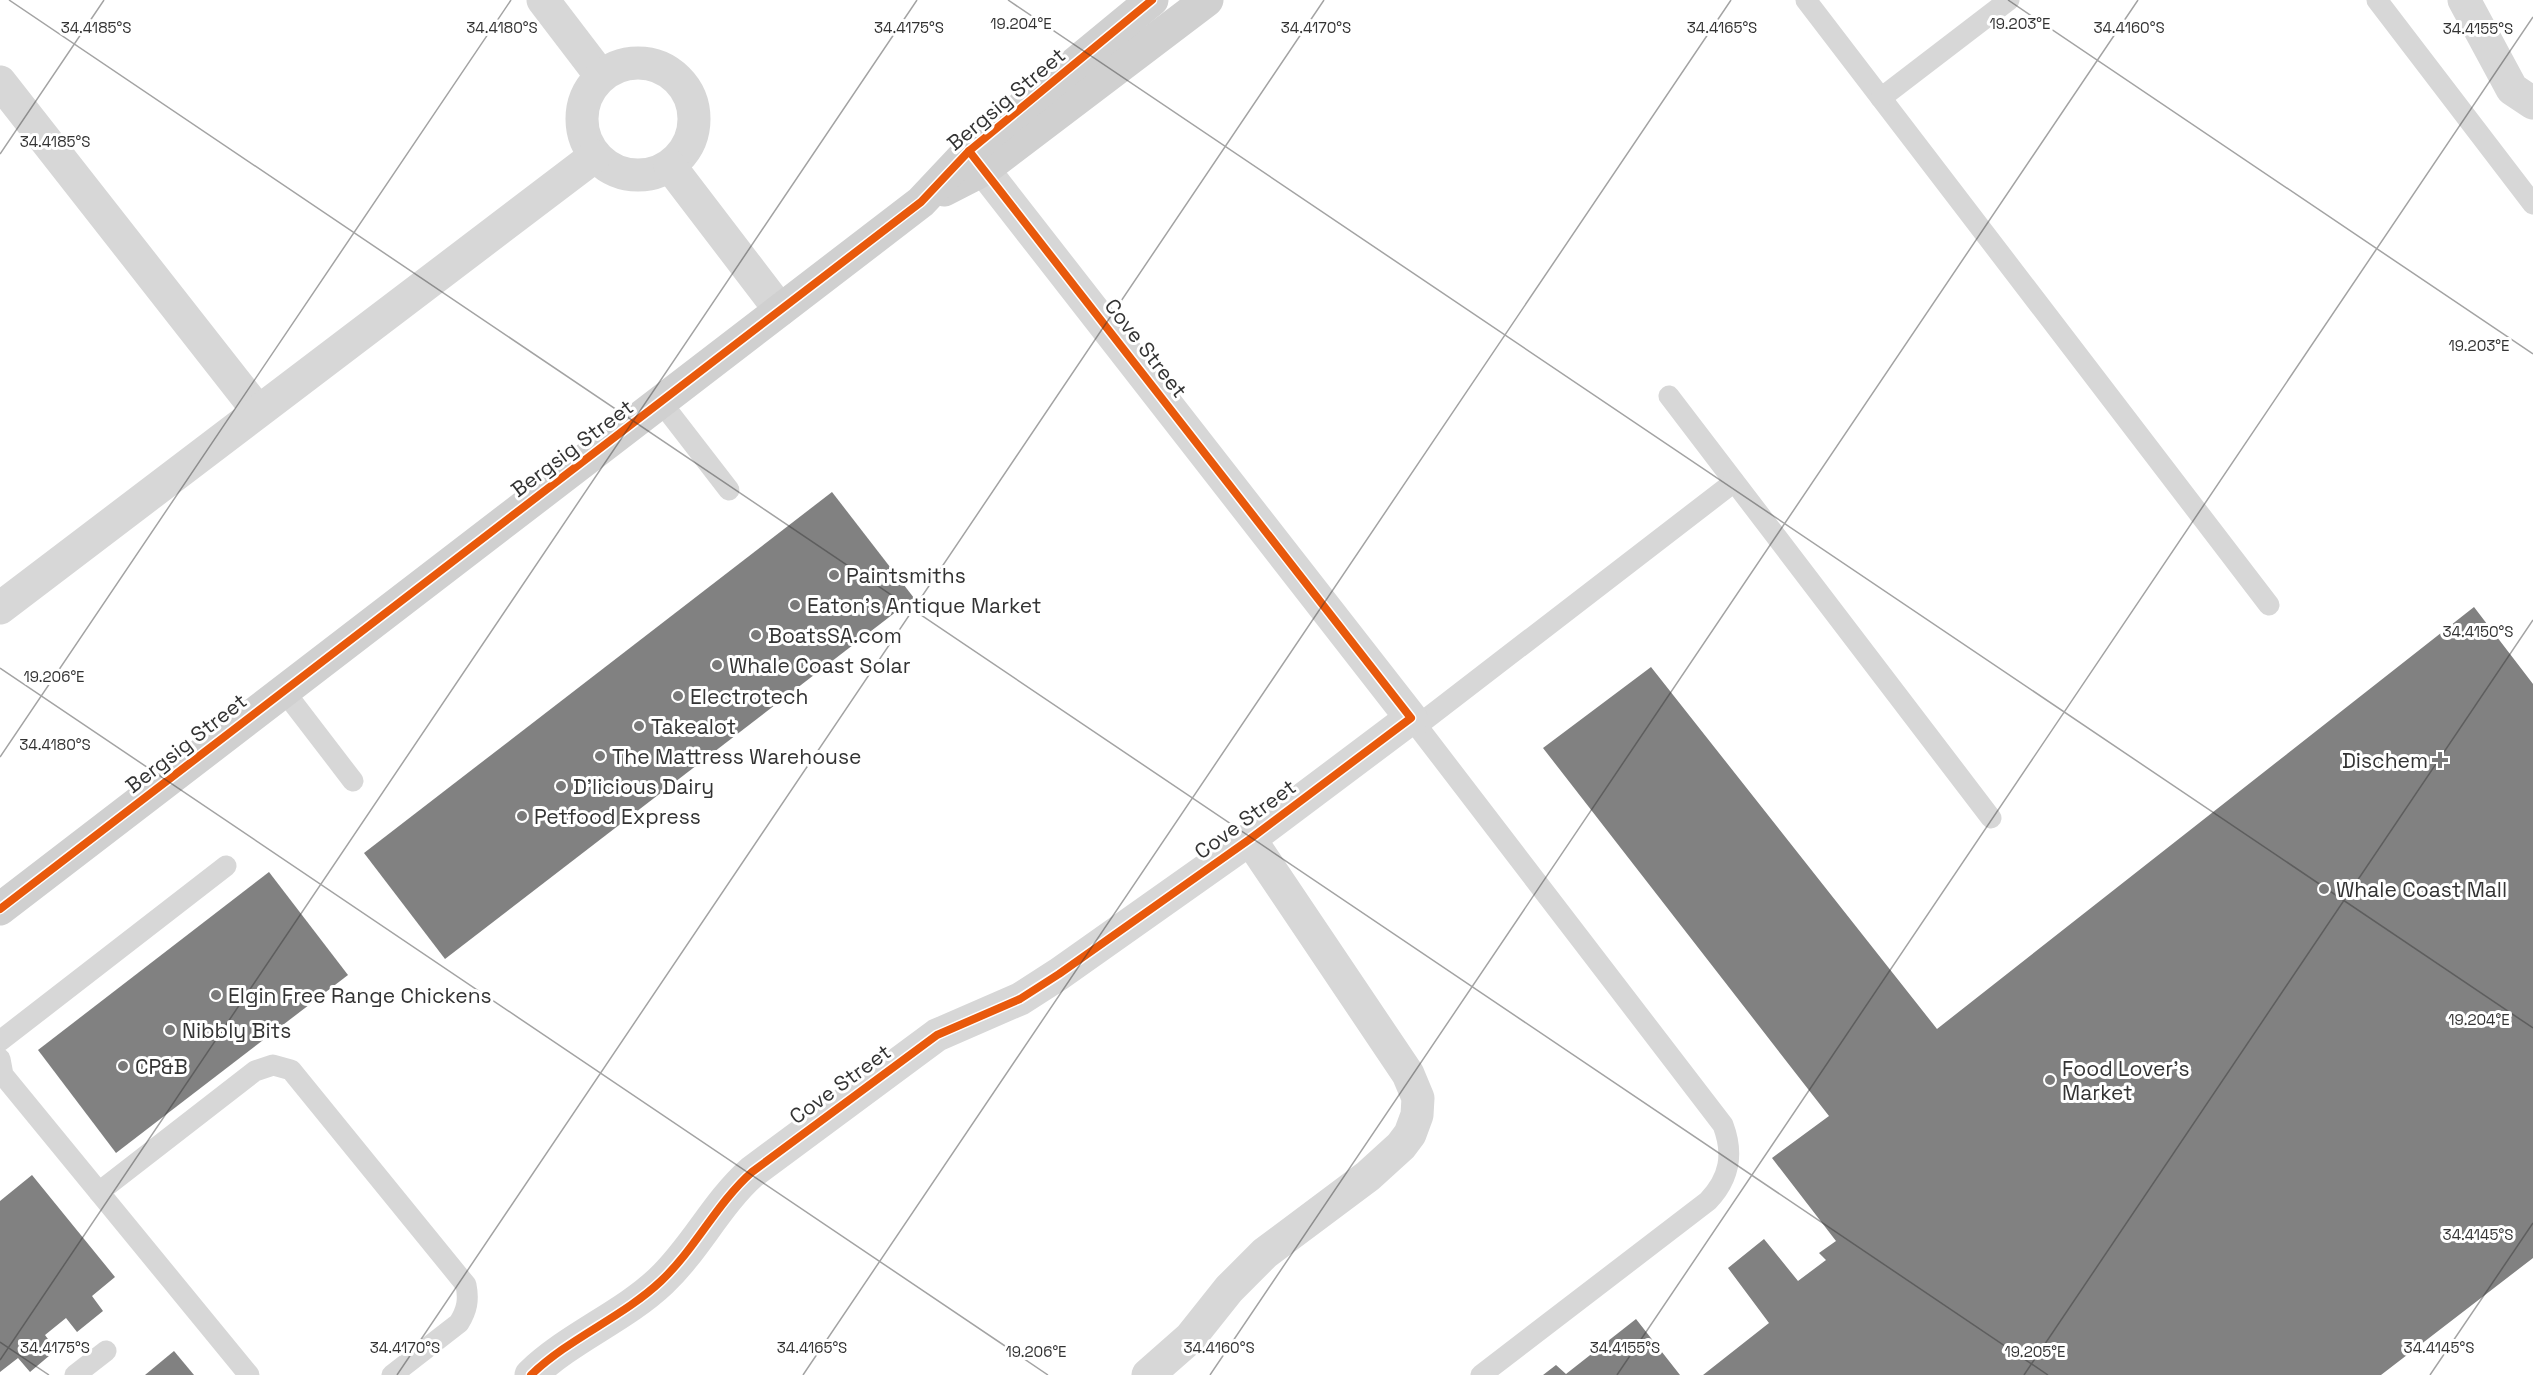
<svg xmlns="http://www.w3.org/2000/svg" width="2533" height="1375" font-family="'Space Grotesk',sans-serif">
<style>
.building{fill:#818181}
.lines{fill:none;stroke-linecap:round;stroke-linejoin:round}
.lane{stroke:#d7d7d7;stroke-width:21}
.street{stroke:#d7d7d7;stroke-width:33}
.secondary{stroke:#d0d0d0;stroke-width:33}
.cycleway-casing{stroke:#fff;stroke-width:11}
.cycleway{stroke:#e8590c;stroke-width:8}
.ticks{fill:none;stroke:#333;stroke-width:1.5;stroke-opacity:0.45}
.poi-dot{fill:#7a7a7a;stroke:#fff;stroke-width:2}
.labels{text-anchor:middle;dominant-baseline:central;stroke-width:6;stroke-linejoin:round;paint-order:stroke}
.street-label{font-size:21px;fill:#333;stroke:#fff}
.poi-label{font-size:21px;fill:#333;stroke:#fff;text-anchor:start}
.ticks-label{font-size:15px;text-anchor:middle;fill:#333;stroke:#fff;stroke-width:6;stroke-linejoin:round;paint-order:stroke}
</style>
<rect width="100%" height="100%" fill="#fff"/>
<g class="building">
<path d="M832,492L914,598L445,959L364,853Z"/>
<path d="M2474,607L2533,684V1258L2381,1375H1703L1769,1323L1728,1268L1764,1239L1798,1281L1826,1260L1819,1253L1836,1241L1772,1158L1829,1116L1543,748L1651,667L1937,1029Z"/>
<path d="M269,872L348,975L116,1153L38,1050Z"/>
<path d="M32,1175L115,1277L92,1296L103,1311L77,1332L66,1318L45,1335L56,1350L30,1372L18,1358L0,1372V1201Z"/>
<path d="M1636,1319L1680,1375H1543L1556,1365L1566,1374Z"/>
<path d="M174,1351L194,1375H145Z"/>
</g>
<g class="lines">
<g class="lane">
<path d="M1806,0L2269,605"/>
<path d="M2377,0L2533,204"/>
<path d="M1881,98L2009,0"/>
<path d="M1669,396L1991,818"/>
<path d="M661,402L729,490"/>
<path d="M284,691L353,781"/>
<path d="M1411,718L1723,1125C1734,1154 1730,1178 1708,1201L1481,1375"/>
<path d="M1417,726L1734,482"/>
<path d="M0,1041L226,866"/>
<path d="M0,1059L3,1075L249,1375"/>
<path d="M99,1192L255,1071L273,1065L291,1070L466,1285C469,1300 467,1310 459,1323L392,1375"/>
<path d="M75,1375L106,1351"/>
</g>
<g class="street">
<path d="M543,0L601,76"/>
<path d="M2464,0L2512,89L2533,103"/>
<circle cx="638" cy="119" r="56"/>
<path d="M0,82L258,411"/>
<path d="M670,166L780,310"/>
<path d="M0,608L595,156"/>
<path d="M531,1375C569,1338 623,1317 661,1281C696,1248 716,1204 752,1172L937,1035L1020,999L1059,974L1250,839L1411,718L969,151"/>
<path d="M1148,1375L1190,1338L1229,1289L1265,1253L1368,1176L1401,1146L1410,1134L1417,1115L1418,1098L1408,1074L1250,839"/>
</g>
<g class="secondary">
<path d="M944,190L983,170L1207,0"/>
<path d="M0,909L921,202L969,151L1152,0"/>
</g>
<g class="cycleway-casing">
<g id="cycleway">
<path d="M0,909L921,202L969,151L1152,0"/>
<path d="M531,1375C569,1338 623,1317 661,1281C696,1248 716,1204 752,1172L937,1035L1020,999L1059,974L1250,839L1411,718L969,151"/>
</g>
</g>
<use href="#cycleway" class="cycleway"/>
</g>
<path class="ticks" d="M9,0L2048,1375M1008,0L2533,1028M2008,0L2533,354M0,154L104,0M0,668L1048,1375M0,757L511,0M0,1342L49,1375M0,1360L917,0M397,1375L1324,0M803,1375L1731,0M1210,1375L2138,0M1617,1375L2533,17M2024,1375L2533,620M2430,1375L2533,1223"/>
<g class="poi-dot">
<circle cx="834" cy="575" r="6"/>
<circle cx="795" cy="605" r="6"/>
<circle cx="756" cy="635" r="6"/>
<circle cx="717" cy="665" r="6"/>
<circle cx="678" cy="696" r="6"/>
<circle cx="639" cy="726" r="6"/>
<circle cx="600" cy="756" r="6"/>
<path d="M2437 751h6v6h6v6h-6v6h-6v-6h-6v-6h6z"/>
<circle cx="561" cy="786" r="6"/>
<circle cx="522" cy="816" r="6"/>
<circle cx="2324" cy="889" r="6"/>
<circle cx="216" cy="995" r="6"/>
<circle cx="170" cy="1030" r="6"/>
<circle cx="123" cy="1066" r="6"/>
<circle cx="2050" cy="1080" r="6"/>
</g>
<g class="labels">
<g class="street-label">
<text transform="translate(1006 99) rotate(-40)">Bergsig Street</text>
<text transform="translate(1146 348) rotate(52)">Cove Street</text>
<text transform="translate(572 448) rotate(-37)">Bergsig Street</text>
<text transform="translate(186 743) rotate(-38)">Bergsig Street</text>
<text transform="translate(1245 819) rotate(-36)">Cove Street</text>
<text transform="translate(840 1084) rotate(-36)">Cove Street</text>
</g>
<g class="poi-label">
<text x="846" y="575">Paintsmiths</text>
<text x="807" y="605">Eaton's Antique Market</text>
<text x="768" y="635">BoatsSA.com</text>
<text x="729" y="665">Whale Coast Solar</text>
<text x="690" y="696">Electrotech</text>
<text x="651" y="726">Takealot</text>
<text x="612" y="756">The Mattress Warehouse</text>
<text x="2428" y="760" text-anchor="end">Dischem</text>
<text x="573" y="786">D'licious Dairy</text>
<text x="534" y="816">Petfood Express</text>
<text x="2336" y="889">Whale Coast Mall</text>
<text x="228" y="995">Elgin Free Range Chickens</text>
<text x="182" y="1030">Nibbly Bits</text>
<text x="135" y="1066">CP&amp;B</text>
<text x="2062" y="1068">Food Lover's<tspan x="2062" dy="24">Market</tspan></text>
</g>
</g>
<g class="ticks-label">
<text x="2020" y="29">19.203°E</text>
<text x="1021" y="29">19.204°E</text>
<text x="1316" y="33">34.4170°S</text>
<text x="2129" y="33">34.4160°S</text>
<text x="96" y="33">34.4185°S</text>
<text x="502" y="33">34.4180°S</text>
<text x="909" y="33">34.4175°S</text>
<text x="1722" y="33">34.4165°S</text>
<text x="2478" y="34">34.4155°S</text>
<text x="55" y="147">34.4185°S</text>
<text x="2479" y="351">19.203°E</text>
<text x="2478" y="637">34.4150°S</text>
<text x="54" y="682">19.206°E</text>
<text x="55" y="750">34.4180°S</text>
<text x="2479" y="1025">19.204°E</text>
<text x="2478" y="1240">34.4145°S</text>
<text x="405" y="1353">34.4170°S</text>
<text x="812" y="1353">34.4165°S</text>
<text x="1219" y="1353">34.4160°S</text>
<text x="1625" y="1353">34.4155°S</text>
<text x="2439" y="1353">34.4145°S</text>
<text x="55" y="1353">34.4175°S</text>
<text x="1036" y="1357">19.206°E</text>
<text x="2035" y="1357">19.205°E</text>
</g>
</svg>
